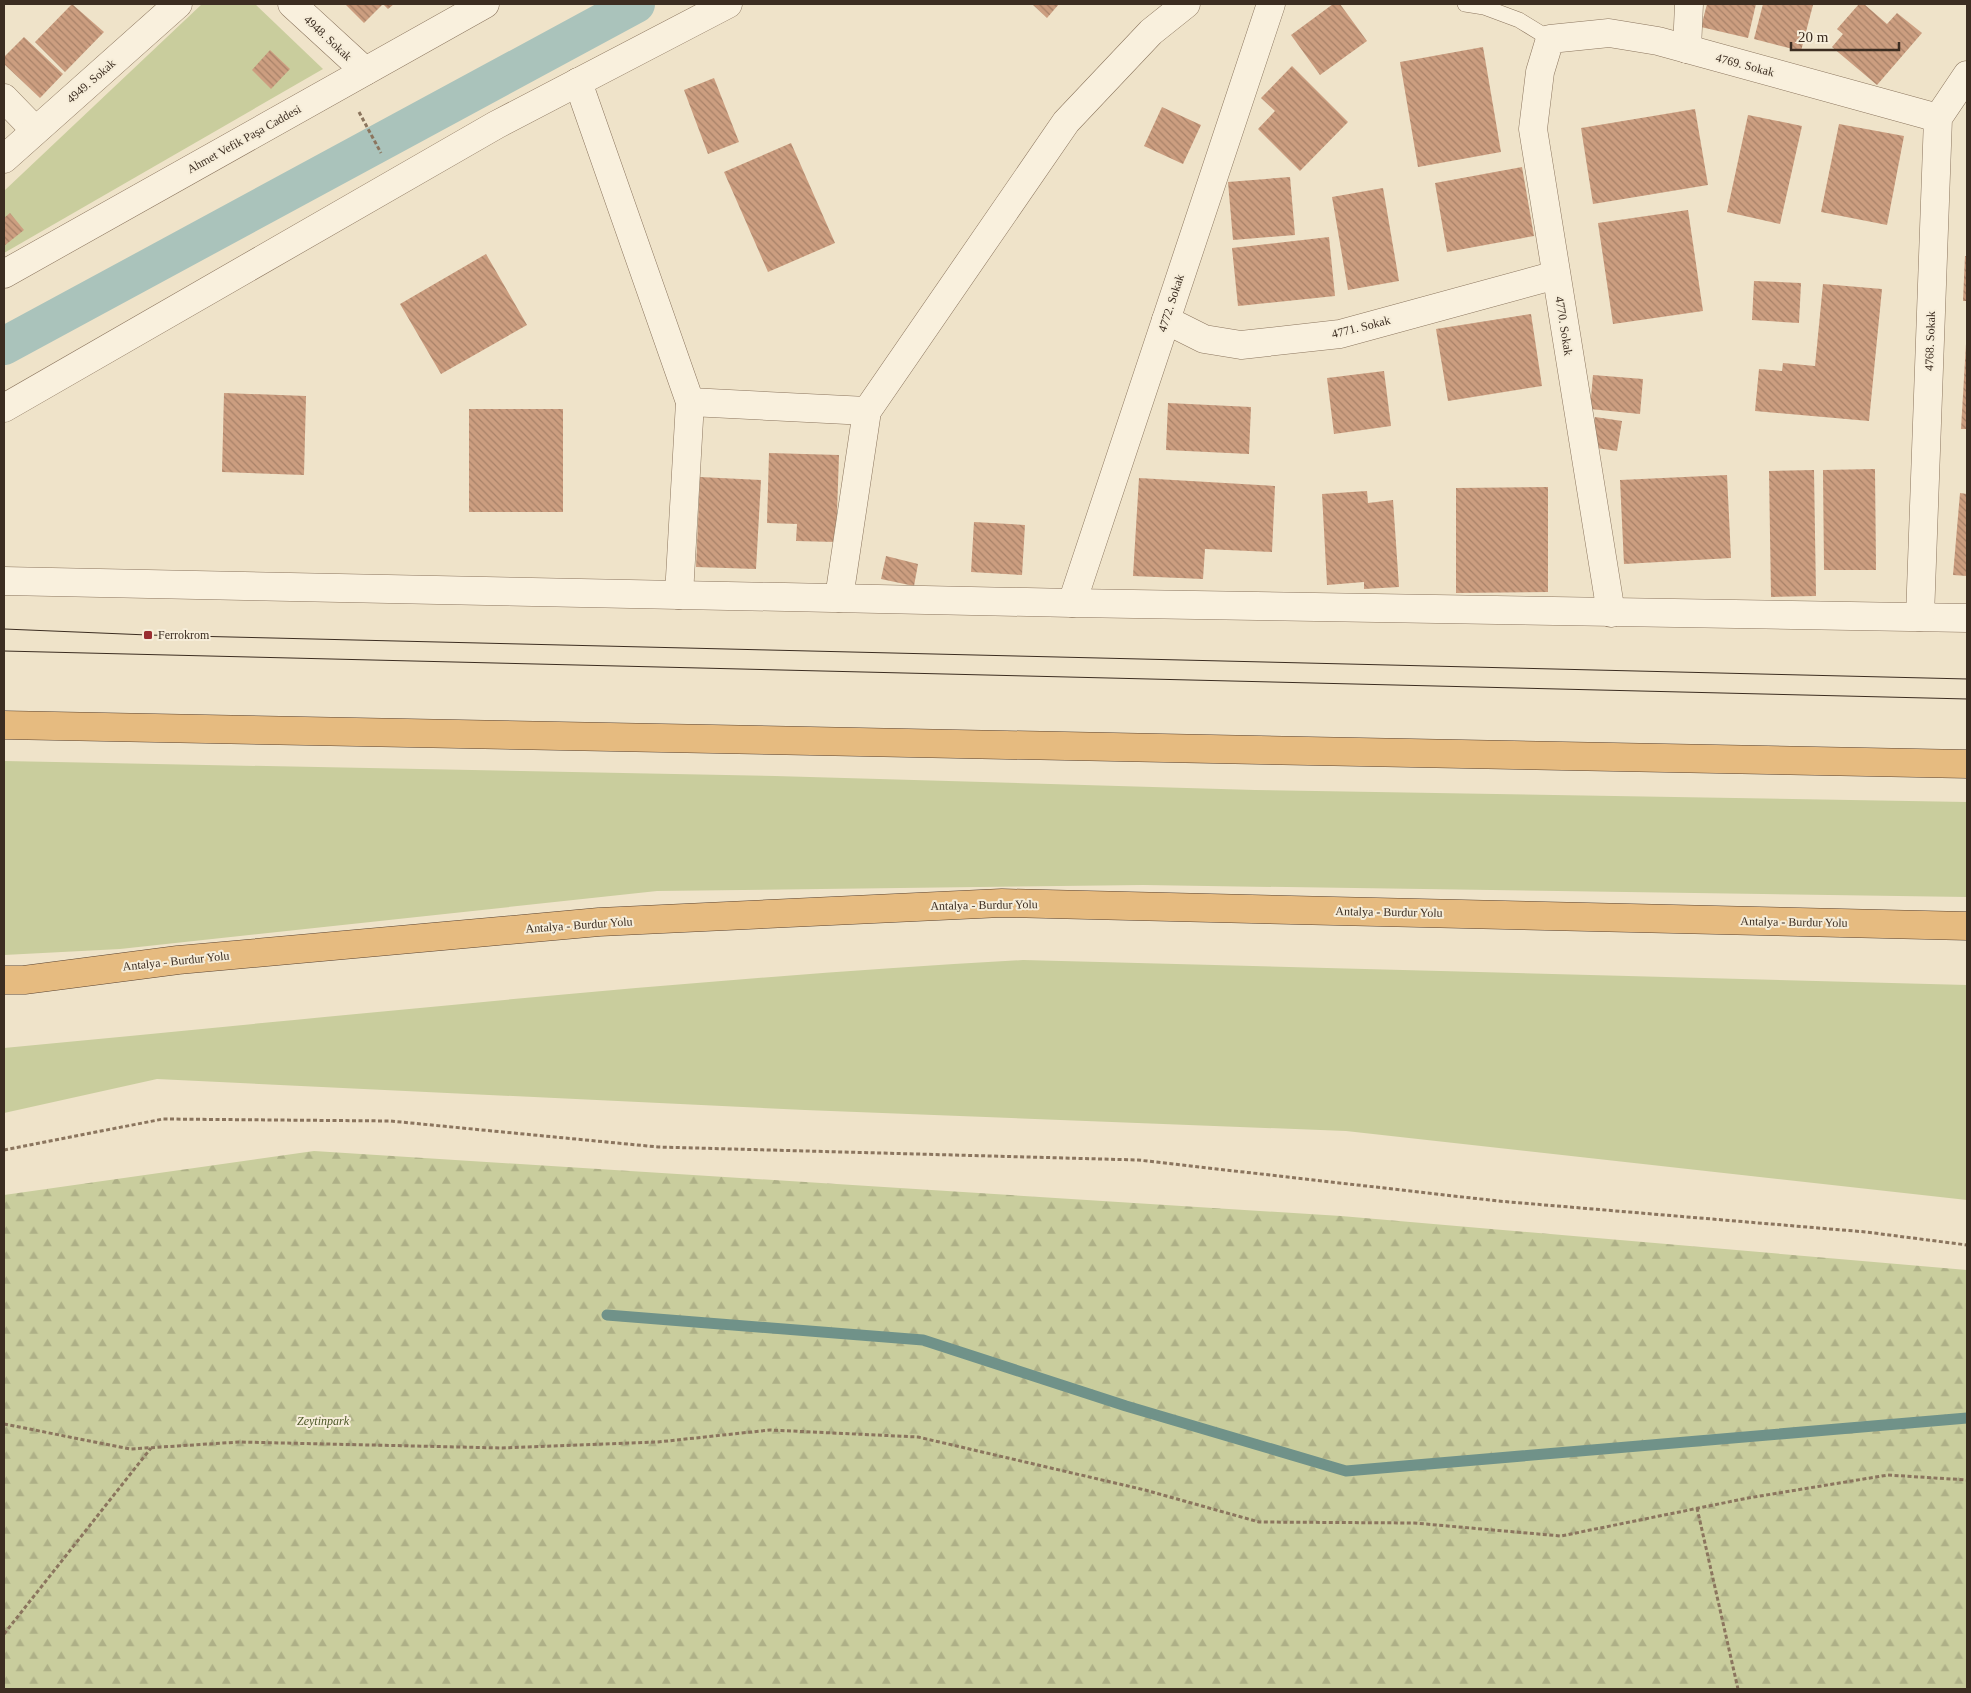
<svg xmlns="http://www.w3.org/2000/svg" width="1971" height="1693" font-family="Georgia,serif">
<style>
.green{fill:#c9cd9d}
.forest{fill:url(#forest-firs)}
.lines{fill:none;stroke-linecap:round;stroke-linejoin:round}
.stream{stroke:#709289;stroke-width:11}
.canal{stroke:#aac3bb;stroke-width:38}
.building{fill:url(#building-back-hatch)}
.service-casing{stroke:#8b755e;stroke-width:16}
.minor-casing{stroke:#8b755e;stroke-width:29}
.tertiary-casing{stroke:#8b755e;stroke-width:29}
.trunk-casing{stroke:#5a4331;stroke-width:29}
.path{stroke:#8b755e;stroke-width:3;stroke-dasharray:4 2.5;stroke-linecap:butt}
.service{stroke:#f9f0dd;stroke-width:15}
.minor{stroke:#f9f0dd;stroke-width:28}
.tertiary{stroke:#f9f0dd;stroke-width:28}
.trunk{stroke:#e6bb80;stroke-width:28}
.tram{stroke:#3c2d21;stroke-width:1}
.poi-dot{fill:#9a2e31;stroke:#f6edd9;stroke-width:2}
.labels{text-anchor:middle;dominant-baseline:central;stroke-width:4;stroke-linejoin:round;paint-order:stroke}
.street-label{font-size:12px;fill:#3c2d21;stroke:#f6edd9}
.poi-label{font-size:12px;fill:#3c2d21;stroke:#f6edd9;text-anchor:start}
.park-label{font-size:12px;font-style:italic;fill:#4d5828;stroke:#f6edd9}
</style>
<defs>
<pattern id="forest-firs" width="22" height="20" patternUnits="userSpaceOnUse" patternTransform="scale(1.25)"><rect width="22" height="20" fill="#c9cd9d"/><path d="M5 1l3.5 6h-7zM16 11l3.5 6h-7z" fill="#aeb087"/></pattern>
<pattern id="building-back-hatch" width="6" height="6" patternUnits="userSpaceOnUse" patternTransform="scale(1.25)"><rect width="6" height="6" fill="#cc9e80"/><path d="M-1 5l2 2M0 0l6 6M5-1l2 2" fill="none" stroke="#a78168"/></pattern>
</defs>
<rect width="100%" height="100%" fill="#efe3c9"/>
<g class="green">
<path d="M202,4H255L323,69L4,253V191Z"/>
<path d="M4,761L775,776L1255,790L1967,802V897L1143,885L657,891L120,949L4,955Z"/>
<path d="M1023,960L1967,985V1200L1346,1131L805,1110L157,1079L4,1113V1048C343,1016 682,979 1023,960Z"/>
</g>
<path class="forest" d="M314,1151L1341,1216L1967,1270V1689H4V1195Z"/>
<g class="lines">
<path class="stream" d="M607,1315L923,1340L1126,1406L1346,1471L1967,1418"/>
<path class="canal" d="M4,346L636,4"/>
</g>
<g class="building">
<path d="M72,4L104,32L65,72L35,42Z"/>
<path d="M345,4H394L388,9L383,4L364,23Z"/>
<path d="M1032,4H1059L1047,18Z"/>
<path d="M1333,4H1340L1367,41L1320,75L1291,35Z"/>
<path d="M1707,4H1756L1748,38L1701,27Z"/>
<path d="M1763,4L1813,5L1801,51L1754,39Z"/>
<path d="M1859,4H1864L1887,24L1897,13L1922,33L1877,85L1832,47L1843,34L1837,29Z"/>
<path d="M24,37L63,74L40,98L4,64V57Z"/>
<path d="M1483,47L1501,152L1418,167L1400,62Z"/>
<path d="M270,50L290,69L271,89L252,70Z"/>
<path d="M1292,66L1348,122L1300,171L1258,129L1275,111L1261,98Z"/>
<path d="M714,78L739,142L708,154L684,90Z"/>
<path d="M1162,107L1201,125L1183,164L1144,146Z"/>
<path d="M1695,109L1708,185L1593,204L1581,128Z"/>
<path d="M1748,115L1802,126L1780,224L1727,212Z"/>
<path d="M1839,124L1904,136L1887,225L1821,212Z"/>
<path d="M791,143L835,243L768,272L724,172Z"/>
<path d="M1522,167L1534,236L1447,252L1435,183Z"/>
<path d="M1290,177L1295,235L1233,240L1228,182Z"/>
<path d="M1383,188L1399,281L1348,290L1332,197Z"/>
<path d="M1688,210L1703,311L1613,324L1598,223Z"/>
<path d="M10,213L24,230L4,246V218Z"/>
<path d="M1329,237L1335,296L1238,306L1232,248Z"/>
<path d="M486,254L527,325L441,374L400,304Z"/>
<path d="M1965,256H1967V301H1963Z"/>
<path d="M1754,281L1801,283L1799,323L1752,320Z"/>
<path d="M1823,284L1882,289L1869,421L1755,411L1759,369L1782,371L1783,363L1815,366Z"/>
<path d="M1531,314L1542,386L1448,401L1436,329Z"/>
<path d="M1966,344H1967V429H1961Z"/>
<path d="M1384,371L1391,426L1334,434L1327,378Z"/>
<path d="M1593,375L1643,379L1640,414L1590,409Z"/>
<path d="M224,393L306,396L304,475L222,472Z"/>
<path d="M1168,403L1251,407L1249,454L1166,450Z"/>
<rect x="469" y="409" width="94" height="103"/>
<path d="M1595,417L1622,421L1617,451L1590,447Z"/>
<path d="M769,453L839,455L836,542L796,541L797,524L767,523Z"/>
<path d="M1875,469L1876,570H1824L1823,470Z"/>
<path d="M1814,470L1816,596L1771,597L1769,471Z"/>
<path d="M1727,475L1731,558L1624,564L1620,480Z"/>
<path d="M700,477L761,480L756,569L696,567Z"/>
<path d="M1139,478L1275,486L1272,552L1205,549L1203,579L1133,576Z"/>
<path d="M1548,487V592L1456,593V488Z"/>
<path d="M1367,491L1368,503L1393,500L1399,587L1364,589V582L1327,585L1322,494Z"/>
<path d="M1960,493L1967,494V576L1953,575Z"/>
<path d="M974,522L1025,525L1022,575L971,572Z"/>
<path d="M886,556L918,564L914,586L881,579Z"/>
</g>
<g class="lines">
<g class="service-casing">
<path id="service" d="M1465,4L1484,7L1519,20L1550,39"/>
</g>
<g class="minor-casing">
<g id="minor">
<path d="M292,4L365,71"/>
<path d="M1687,49L1689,4"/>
<path d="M578,82L690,402L679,595"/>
<path d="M4,98L35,130"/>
<path d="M4,159L178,4"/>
<path d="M1166,320L1204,339L1241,345L1340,334L1556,275"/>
<path d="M690,402L867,411"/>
<path d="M4,581L1072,603L1967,618"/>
<path d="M839,598L867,411L1066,122L1151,32L1186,4"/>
<path d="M1072,603L1271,4"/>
<path d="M1611,613L1533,129L1540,72L1550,39L1609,33L1658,41L1938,118"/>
<path d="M1920,617L1938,118L1967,75"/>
</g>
</g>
<g class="tertiary-casing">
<g id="tertiary">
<path d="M4,274L485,4"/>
<path d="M4,408L496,125L728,4"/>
</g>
</g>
<g class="trunk-casing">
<g id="trunk">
<path d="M4,725L1967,764"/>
<path d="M4,980H24L178,960L599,922L1002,903L1967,926"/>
</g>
</g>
<g class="path">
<path d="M359,112L381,153"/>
<path d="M4,1150L163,1119L390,1121L658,1147L1138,1160L1498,1201L1866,1232L1967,1245"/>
<path d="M4,1424L130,1449L239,1442L502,1448L658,1442L770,1430L918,1437L1145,1490L1259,1522L1414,1523L1561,1536L1748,1498L1888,1475L1967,1480"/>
<path d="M1697,1508L1738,1689"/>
<path d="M4,1634L151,1448"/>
</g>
<use href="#service" class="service"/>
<use href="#minor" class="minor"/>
<use href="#tertiary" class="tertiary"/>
<use href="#trunk" class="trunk"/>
<g class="tram">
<path d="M4,629L148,635L1967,679"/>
<path d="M4,651L1967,699"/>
</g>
</g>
<rect class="poi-dot" x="143" y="630" width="10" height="10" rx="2.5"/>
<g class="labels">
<g class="street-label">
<text transform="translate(328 38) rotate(43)">4948. Sokak</text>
<text transform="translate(1745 65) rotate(15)">4769. Sokak</text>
<text transform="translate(91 81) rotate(-41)">4949. Sokak</text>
<text transform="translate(244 139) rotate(-29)">Ahmet Vefik Paşa Caddesi</text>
<text transform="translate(1171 303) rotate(-72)">4772. Sokak</text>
<text transform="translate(1564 326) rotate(81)">4770. Sokak</text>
<text transform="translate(1361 327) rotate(-14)">4771. Sokak</text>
<text transform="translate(1930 341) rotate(-88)">4768. Sokak</text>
<text transform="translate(984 905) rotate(-1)">Antalya - Burdur Yolu</text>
<text transform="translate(1389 912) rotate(1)">Antalya - Burdur Yolu</text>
<text transform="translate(1794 922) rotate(1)">Antalya - Burdur Yolu</text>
<text transform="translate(579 925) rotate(-4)">Antalya - Burdur Yolu</text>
<text transform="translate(176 961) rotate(-6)">Antalya - Burdur Yolu</text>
</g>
<g class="poi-label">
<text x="158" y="635">Ferrokrom</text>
</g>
<g class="park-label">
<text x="323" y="1421">Zeytinpark</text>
</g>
</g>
<rect width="1971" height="1693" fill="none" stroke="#3c2d21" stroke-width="10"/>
<path d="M1791 42v8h108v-8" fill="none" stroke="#3c2d21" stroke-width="2.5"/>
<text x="1798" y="42" font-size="15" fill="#3c2d21" stroke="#f6edd9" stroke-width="4" paint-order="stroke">20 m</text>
</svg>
